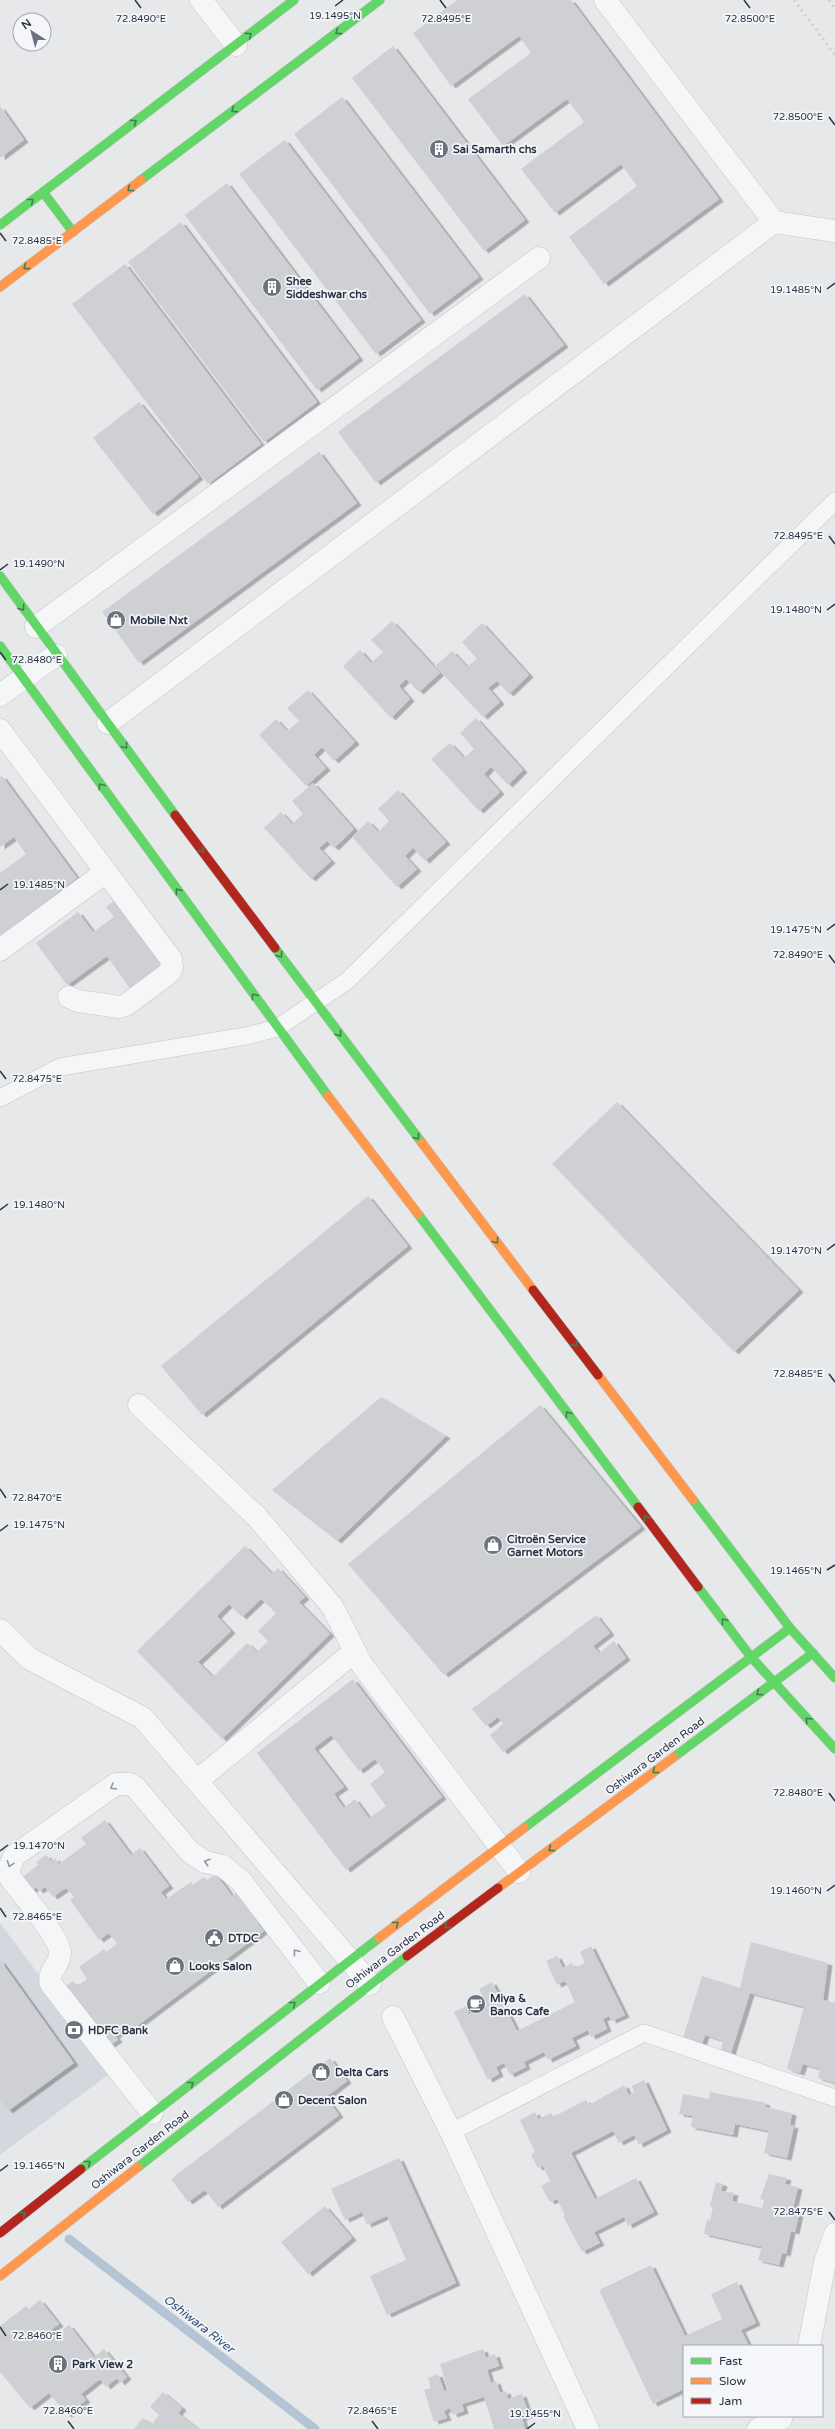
<svg xmlns="http://www.w3.org/2000/svg" width="835" height="2429" font-family="'Varela Round',sans-serif">
<style>
.built{fill:#d4d7dd}
.lines{fill:none;stroke-linecap:round;stroke-linejoin:round}
.stream{stroke:#b4c4d5;stroke-width:9}
.building{fill:#ced0d3;fill-rule:evenodd;filter:url(#shadow)}
.lane-casing{stroke:#c4c6c8;stroke-width:18}
.street-casing{stroke:#c4c6c8;stroke-width:23}
.fast-casing{stroke:#c4c6c8;stroke-width:10}
.slow-casing{stroke:#c4c6c8;stroke-width:10}
.jam-casing{stroke:#c4c6c8;stroke-width:10}
.lane{stroke:#f5f6f7;stroke-width:17}
.street{stroke:#f5f6f7;stroke-width:22}
.fast{stroke:#63d668;stroke-width:9}
.slow{stroke:#ff974d;stroke-width:9}
.jam{stroke:#b3261e;stroke-width:9}
.rail{stroke:#cecfd2;stroke-width:3;stroke-dasharray:2 4;stroke-linecap:butt}
.oneway{stroke:#447d55}
.oneway2{stroke:#90959e}
.ticks{fill:none;stroke:#2b3445;stroke-width:1.5}
.labels{text-anchor:middle;dominant-baseline:central;stroke-width:3.5;stroke-linejoin:round;paint-order:stroke}
.poi-label{font-size:11px;font-weight:bold;fill:#2b3445;stroke:#f4f6f9;text-anchor:start}
.street-label{font-size:11px;fill:#2b3445;stroke:#f4f6f9}
.water-label{font-size:12px;font-style:italic;fill:#34527a;stroke:#f4f6f9}
.ticks-label{font-size:10px;text-anchor:middle;fill:#2b3445;stroke:#f4f6f9;stroke-width:3.5;stroke-linejoin:round;paint-order:stroke}
</style>
<defs>
<filter id="shadow"><feDropShadow dx="4.5" dy="2.5" stdDeviation="0" flood-color="#0004"/></filter>
</defs>
<rect width="100%" height="100%" fill="#e6e8ea"/>
<path class="built" d="M0,1923L112,2072L0,2155Z"/>
<g class="lines">
<path class="stream" d="M69,2239L315,2429"/>
</g>
<g class="building">
<path d="M457,0H571L719,199L604,284L569,237L637,186L621,164L555,213L521,169L584,122L567,99L503,146L468,99L531,53L519,36L451,86L413,33Z"/>
<path d="M393,46L525,220L484,251L352,78Z"/>
<path d="M342,97L479,277L430,314L294,134Z"/>
<path d="M0,106L24,140L0,158Z"/>
<path d="M285,140L421,320L376,354L239,174Z"/>
<path d="M227,183L359,358L317,390L185,215Z"/>
<path d="M181,222L317,402L264,442L128,262Z"/>
<path d="M125,264L261,444L208,484L72,304Z"/>
<path d="M525,294L564,345L376,483L338,432Z"/>
<path d="M139,402L199,477L153,514L93,438Z"/>
<path d="M319,452L357,503L139,663L102,612Z"/>
<path d="M392,621L440,673L419,692L406,679L399,686L410,699L391,718L343,666L360,650L371,663L383,652L371,640Z"/>
<path d="M482,623L529,675L509,694L497,681L488,688L500,702L483,717L435,666L452,651L467,667L477,659L462,642Z"/>
<path d="M308,690L355,742L334,761L322,747L314,755L326,768L306,786L259,735L276,719L287,731L299,721L287,708Z"/>
<path d="M476,718L523,770L508,785L491,767L484,774L500,792L479,811L431,759L450,743L464,758L474,749L460,733Z"/>
<path d="M2,776L77,878L0,936V873L26,854L14,837L0,847V777Z"/>
<path d="M313,783L354,829L334,848L327,841L319,848L331,861L311,879L264,828L281,812L292,824L303,814L292,801Z"/>
<path d="M398,790L446,842L425,861L413,848L405,856L417,869L397,887L352,837L368,821L378,832L389,821L378,809Z"/>
<path d="M119,897L167,963L131,990L107,956L67,985L36,943L78,912L93,932L114,917L106,907Z"/>
<path d="M617,1102L799,1290L734,1352L552,1164Z"/>
<path d="M368,1196L408,1246L202,1415L161,1366Z"/>
<path d="M381,1397L446,1436L337,1541L272,1490Z"/>
<path d="M540,1405L641,1527L444,1675L348,1564Z"/>
<path d="M245,1546L272,1574L278,1568L305,1597L299,1602L330,1634L222,1739L137,1651ZM261,1599L276,1613L258,1631L268,1641L257,1652L247,1643L213,1677L198,1662L231,1631L217,1616L229,1604L242,1617Z"/>
<path d="M596,1615L610,1633L593,1646L599,1653L614,1641L626,1658L503,1752L490,1735L503,1724L498,1717L486,1726L472,1709Z"/>
<path d="M353,1679L442,1797L346,1870L257,1753ZM331,1735L359,1771L375,1759L385,1772L370,1784L386,1806L369,1818L355,1799L344,1808L334,1794L344,1787L314,1748Z"/>
<path d="M105,1820L131,1855L140,1848L169,1886L161,1892L166,1899L191,1882L193,1885L204,1877L207,1880L216,1874L232,1896L239,1891L261,1921L258,1924L264,1931L129,2032L126,2028L115,2036L118,2040L107,2047L63,1988L73,1981L77,1986L87,1979L79,1967L104,1949L106,1952L117,1944L109,1933L99,1940L70,1900L74,1897L66,1888L53,1897L45,1887L39,1891L36,1887L31,1891L21,1878L38,1865L36,1862L46,1855L51,1861L55,1858L59,1864L86,1844L81,1838Z"/>
<path d="M751,1942L828,1963L823,2000L835,2003V2083L818,2078L820,2069L803,2064L800,2073L787,2069L804,2007L750,1993L731,2053L721,2050L723,2041L705,2035L702,2044L683,2038L702,1976L740,1988Z"/>
<path d="M591,1946L625,2015L612,2021L609,2016L603,2019L607,2029L591,2037L588,2030L572,2038L576,2046L548,2060L544,2052L524,2062L526,2067L510,2075L504,2063L496,2067L499,2074L488,2080L454,2012L466,2006L469,2014L487,2005L479,1989L492,1982L517,2031L575,2002L565,1981L557,1985L546,1961L557,1956L563,1968L572,1963L574,1968L585,1963L580,1952Z"/>
<path d="M0,1960L74,2063L8,2111L0,2100Z"/>
<path d="M330,2058L347,2081L326,2097L339,2115L218,2207L205,2190L188,2202L171,2179Z"/>
<path d="M644,2080L667,2130L639,2145L634,2135L619,2143L613,2131L571,2153L595,2199L636,2178L654,2212L628,2226L624,2217L594,2232L600,2243L582,2252L563,2216L565,2215L557,2199L550,2202L541,2186L550,2181L543,2166L538,2168L531,2155L535,2152L520,2120L535,2112L538,2119L551,2113L553,2117L586,2100L589,2105L624,2085L629,2095L634,2092L632,2086Z"/>
<path d="M710,2092L766,2103L765,2107L792,2113L790,2125L794,2126L787,2158L764,2153L769,2131L735,2124L733,2135L691,2127L693,2116L679,2114L683,2094L709,2099Z"/>
<path d="M399,2158L456,2283L387,2315L370,2276L406,2260L387,2216L367,2225L362,2212L345,2220L331,2189Z"/>
<path d="M769,2174L787,2178L785,2184L798,2187L793,2208L800,2209L795,2232L791,2231L786,2254L782,2253L779,2265L758,2260L762,2247L704,2234L707,2220L710,2221L713,2207L710,2206L716,2182L723,2184L721,2191L734,2193L732,2201L762,2208L764,2200L760,2199Z"/>
<path d="M325,2206L352,2238L308,2274L281,2242Z"/>
<path d="M651,2265L685,2336L722,2319L711,2294L737,2282L756,2323L741,2330L749,2346H684V2389L653,2404L599,2290Z"/>
<path d="M40,2300L59,2324L51,2330L56,2336L69,2325L94,2357L104,2349L127,2377L120,2383L117,2378L106,2387L100,2379L81,2394L86,2400L67,2415L49,2393L30,2408L0,2372V2326L26,2306L29,2309Z"/>
<path d="M483,2349L486,2358L495,2354L499,2366L487,2370L491,2383L496,2381L500,2393L506,2391L508,2399L522,2394L529,2415L522,2418L525,2429H494L484,2397L462,2404L464,2411L453,2415L450,2408L444,2411L447,2418L434,2422L424,2390L431,2388L428,2378L438,2374L444,2391L448,2390L440,2364Z"/>
<path d="M163,2392L182,2408L178,2413L198,2429H134L143,2418L152,2424L159,2415L150,2407Z"/>
</g>
<g class="lines">
<g class="lane-casing">
<g id="lane">
<path d="M0,1098L60,1067L246,1036L277,1028L347,981L835,501"/>
<path d="M451,2132L644,2033L835,2098"/>
</g>
</g>
<g class="street-casing">
<g id="street">
<path d="M201,0L236,45"/>
<path d="M605,0L774,222L835,231"/>
<path d="M36,627L539,258"/>
<path d="M0,695L56,655"/>
<path d="M108,723L774,222"/>
<path d="M0,730L171,959L172,967L169,973L126,1005L119,1007L78,1001L69,997"/>
<path d="M0,950L106,872"/>
<path d="M139,1405L257,1517L332,1606L362,1665L519,1872"/>
<path d="M0,1630L30,1659L143,1718L370,1984"/>
<path d="M198,1780L354,1652"/>
<path d="M393,2017L451,2132L588,2429"/>
<path d="M152,2113L51,1984C47,1970 60,1966 60,1953C60,1938 22,1893 11,1879L8,1872L14,1856L116,1784H130L136,1788L190,1852L205,1862L223,1866L241,1881L319,1983"/>
<path d="M809,2346L825,2262L835,2234"/>
<path d="M758,2429L781,2419L782,2416"/>
</g>
</g>
<g class="fast-casing">
<g id="fast">
<path d="M141,180L380,0"/>
<path d="M43,192L73,232"/>
<path d="M0,225L294,0"/>
<path d="M0,576L175,815"/>
<path d="M0,646L328,1096"/>
<path d="M275,948L422,1143"/>
<path d="M418,1214L638,1507"/>
<path d="M693,1500L790,1628L835,1678"/>
<path d="M698,1587L751,1657L835,1749"/>
<path d="M674,1757L813,1653"/>
<path d="M524,1828L790,1628"/>
<path d="M138,2167L407,1956"/>
<path d="M81,2169L379,1938"/>
</g>
</g>
<g class="slow-casing">
<g id="slow">
<path d="M0,287L141,180"/>
<path d="M328,1096L418,1214"/>
<path d="M422,1143L533,1290"/>
<path d="M598,1375L693,1500"/>
<path d="M498,1888L674,1757"/>
<path d="M379,1938L524,1828"/>
<path d="M0,2276L138,2167"/>
</g>
</g>
<g class="jam-casing">
<g id="jam">
<path d="M175,815L275,948"/>
<path d="M533,1290L598,1375"/>
<path d="M638,1507L698,1587"/>
<path d="M407,1956L498,1888"/>
<path d="M0,2233L81,2169"/>
</g>
</g>
<use href="#lane" class="lane"/>
<use href="#street" class="street"/>
<use href="#fast" class="fast"/>
<use href="#slow" class="slow"/>
<use href="#jam" class="jam"/>
<g class="rail">
<path d="M794,0L835,55"/>
<path d="M829,0L835,8"/>
</g>
</g>
<defs><path id="oneway-chevron" d="M-2-3.5L2.5 0L-2 3.5" fill="none" stroke-width="1.6" stroke-linecap="round" stroke-linejoin="round"/></defs>
<g class="oneway">
<use href="#oneway-chevron" transform="translate(338 32) rotate(143)"/>
<use href="#oneway-chevron" transform="translate(249 35) rotate(-37)"/>
<use href="#oneway-chevron" transform="translate(234 110) rotate(143)"/>
<use href="#oneway-chevron" transform="translate(134 122) rotate(-37)"/>
<use href="#oneway-chevron" transform="translate(130 189) rotate(143)"/>
<use href="#oneway-chevron" transform="translate(31 201) rotate(-38)"/>
<use href="#oneway-chevron" transform="translate(26 267) rotate(143)"/>
<use href="#oneway-chevron" transform="translate(22 608) rotate(55)"/>
<use href="#oneway-chevron" transform="translate(125 746) rotate(53)"/>
<use href="#oneway-chevron" transform="translate(101 786) rotate(-126)"/>
<use href="#oneway-chevron" transform="translate(202 850) rotate(53)"/>
<use href="#oneway-chevron" transform="translate(178 891) rotate(-126)"/>
<use href="#oneway-chevron" transform="translate(280 955) rotate(53)"/>
<use href="#oneway-chevron" transform="translate(254 996) rotate(-126)"/>
<use href="#oneway-chevron" transform="translate(339 1034) rotate(53)"/>
<use href="#oneway-chevron" transform="translate(417 1137) rotate(53)"/>
<use href="#oneway-chevron" transform="translate(496 1241) rotate(53)"/>
<use href="#oneway-chevron" transform="translate(575 1344) rotate(53)"/>
<use href="#oneway-chevron" transform="translate(568 1414) rotate(-127)"/>
<use href="#oneway-chevron" transform="translate(646 1518) rotate(-127)"/>
<use href="#oneway-chevron" transform="translate(724 1621) rotate(-127)"/>
<use href="#oneway-chevron" transform="translate(759 1693) rotate(143)"/>
<use href="#oneway-chevron" transform="translate(808 1720) rotate(-133)"/>
<use href="#oneway-chevron" transform="translate(655 1771) rotate(143)"/>
<use href="#oneway-chevron" transform="translate(551 1849) rotate(143)"/>
<use href="#oneway-chevron" transform="translate(396 1924) rotate(-37)"/>
<use href="#oneway-chevron" transform="translate(447 1926) rotate(143)"/>
<use href="#oneway-chevron" transform="translate(293 2004) rotate(-38)"/>
<use href="#oneway-chevron" transform="translate(191 2084) rotate(-38)"/>
<use href="#oneway-chevron" transform="translate(88 2163) rotate(-38)"/>
<use href="#oneway-chevron" transform="translate(23 2214) rotate(-39)"/>
</g>
<g class="oneway2">
<use href="#oneway-chevron" transform="translate(113 1787) rotate(150)"/>
<use href="#oneway-chevron" transform="translate(207 1862) rotate(-162)"/>
<use href="#oneway-chevron" transform="translate(10 1864) rotate(111)"/>
<use href="#oneway-chevron" transform="translate(296 1952) rotate(-127)"/>
</g>
<path class="ticks" d="M135,0L141,8M440,0L446,8M744,0L750,8M335,6L343,0M829,117L835,125M0,233L6,241M827,289L835,283M829,536L835,544M0,570L8,564M827,610L835,604M0,652L6,660M0,890L8,884M827,930L835,924M829,955L835,963M0,1071L6,1079M0,1210L8,1204M827,1250L835,1244M829,1374L835,1382M0,1489L6,1498M0,1531L8,1525M827,1570L835,1565M829,1793L835,1801M0,1851L8,1845M827,1891L835,1885M0,1908L6,1917M0,2171L8,2165M829,2212L835,2220M0,2327L6,2336M68,2421L74,2429M372,2421L378,2429M527,2429L535,2423"/>
<defs>
<g id="building-disc" transform="scale(1)"><circle r="9.5" fill="#6c737f" stroke="#f4f6f9"/><path d="M-4-6H4V6H1V3H-1V6H-4ZM-2.5-4.3h1.7v1.8h-1.7ZM.8-4.3h1.7v1.8H.8ZM-2.5-1h1.7V.8h-1.7ZM.8-1h1.7V.8H.8Z" fill="#fff"/></g>
<g id="shop-disc" transform="scale(1)"><circle r="9.5" fill="#6c737f" stroke="#f4f6f9"/><path d="M-5-2.5h2.3a2.7 3.5 0 0 1 5.4 0H5L5.5 6h-11ZM-1.5-2.5h3a1.5 2.3 0 0 0-3 0Z" fill="#fff"/></g>
<g id="civic-disc" transform="scale(1)"><circle r="9.5" fill="#6c737f" stroke="#f4f6f9"/><path d="M-.6-6.5H3V-4.5H.6V-3L4-1V1h2V6H-6V1h2V-1L-.6-3ZM-1.2 2.5V6h2.4V2.5Z" fill="#fff"/></g>
<g id="cafe-disc" transform="scale(1)"><circle r="9.5" fill="#6c737f" stroke="#f4f6f9"/><path d="M-5.5-4.5H6V0H3Q3 3.5 0 3.5H-2.5Q-5.5 3.5-5.5 0ZM3-3.2v2h1.7v-2ZM-6 4.5H4V6H-6Z" fill="#fff"/></g>
<g id="bank-disc" transform="scale(1)"><circle r="9.5" fill="#6c737f" stroke="#f4f6f9"/><path d="M-6-4H6V4H-6ZM0-2.3a2.3 2.3 0 1 0 0 4.6a2.3 2.3 0 1 0 0-4.6Z" fill="#fff"/></g>
</defs>
<g fill-rule="evenodd">
<use href="#building-disc" x="439" y="149"/>
<use href="#building-disc" x="272" y="287"/>
<use href="#shop-disc" x="116" y="620"/>
<use href="#shop-disc" x="493" y="1545"/>
<use href="#civic-disc" x="214" y="1938"/>
<use href="#shop-disc" x="175" y="1966"/>
<use href="#cafe-disc" x="476" y="2004"/>
<use href="#bank-disc" x="74" y="2030"/>
<use href="#shop-disc" x="321" y="2072"/>
<use href="#shop-disc" x="284" y="2100"/>
<use href="#building-disc" x="58" y="2364"/>
</g>
<g class="labels">
<g class="poi-label">
<text x="453" y="149">Sai Samarth chs</text>
<text x="286" y="281">Shee<tspan x="286" dy="13">Siddeshwar chs</tspan></text>
<text x="130" y="620">Mobile Nxt</text>
<text x="507" y="1539">Citroën Service<tspan x="507" dy="13">Garnet Motors</tspan></text>
<text x="228" y="1938">DTDC</text>
<text x="189" y="1966">Looks Salon</text>
<text x="490" y="1998">Miya &amp;<tspan x="490" dy="13">Banos Cafe</tspan></text>
<text x="88" y="2030">HDFC Bank</text>
<text x="335" y="2072">Delta Cars</text>
<text x="298" y="2100">Decent Salon</text>
<text x="72" y="2364">Park View 2</text>
</g>
<g class="street-label">
<text transform="translate(655 1756) rotate(-37)">Oshiwara Garden Road</text>
<text transform="translate(395 1950) rotate(-37)">Oshiwara Garden Road</text>
<text transform="translate(140 2150) rotate(-38)">Oshiwara Garden Road</text>
</g>
<g class="water-label">
<text transform="translate(199 2324) rotate(38)">Oshiwara River</text>
</g>
</g>
<g class="ticks-label">
<text x="335" y="19">19.1495°N</text>
<text x="141" y="22">72.8490°E</text>
<text x="446" y="22">72.8495°E</text>
<text x="750" y="22">72.8500°E</text>
<text x="798" y="120">72.8500°E</text>
<text x="37" y="244">72.8485°E</text>
<text x="796" y="293">19.1485°N</text>
<text x="798" y="539">72.8495°E</text>
<text x="39" y="567">19.1490°N</text>
<text x="796" y="613">19.1480°N</text>
<text x="37" y="663">72.8480°E</text>
<text x="39" y="888">19.1485°N</text>
<text x="796" y="933">19.1475°N</text>
<text x="798" y="958">72.8490°E</text>
<text x="37" y="1082">72.8475°E</text>
<text x="39" y="1208">19.1480°N</text>
<text x="796" y="1254">19.1470°N</text>
<text x="798" y="1377">72.8485°E</text>
<text x="37" y="1501">72.8470°E</text>
<text x="39" y="1528">19.1475°N</text>
<text x="796" y="1574">19.1465°N</text>
<text x="798" y="1796">72.8480°E</text>
<text x="39" y="1849">19.1470°N</text>
<text x="796" y="1894">19.1460°N</text>
<text x="37" y="1920">72.8465°E</text>
<text x="39" y="2169">19.1465°N</text>
<text x="798" y="2215">72.8475°E</text>
<text x="37" y="2339">72.8460°E</text>
<text x="68" y="2414">72.8460°E</text>
<text x="372" y="2414">72.8465°E</text>
<text x="535" y="2417">19.1455°N</text>
</g>
<rect x="683" y="2345" width="140" height="72" fill="#f4f6f9" stroke="#a4a8b1"/>
<rect x="691" y="2358" width="20" height="6" fill="#63d668" stroke="#a4a8b1"/>
<text x="719" y="2365" font-size="12" fill="#2b3445">Fast</text>
<rect x="691" y="2378" width="20" height="6" fill="#ff974d" stroke="#a4a8b1"/>
<text x="719" y="2385" font-size="12" fill="#2b3445">Slow</text>
<rect x="691" y="2398" width="20" height="6" fill="#b3261e" stroke="#a4a8b1"/>
<text x="719" y="2405" font-size="12" fill="#2b3445">Jam</text>
<g transform="translate(32 32) rotate(324)"><circle r="19" fill="#f4f6f9" stroke="#a4a8b1"/>
<path d="M0-3L7 15L0 10L-7 15Z" fill="#6c737f"/>
<text y="-6" font-size="11" font-weight="bold" text-anchor="middle" fill="#2b3445">N</text>
</g>
</svg>
